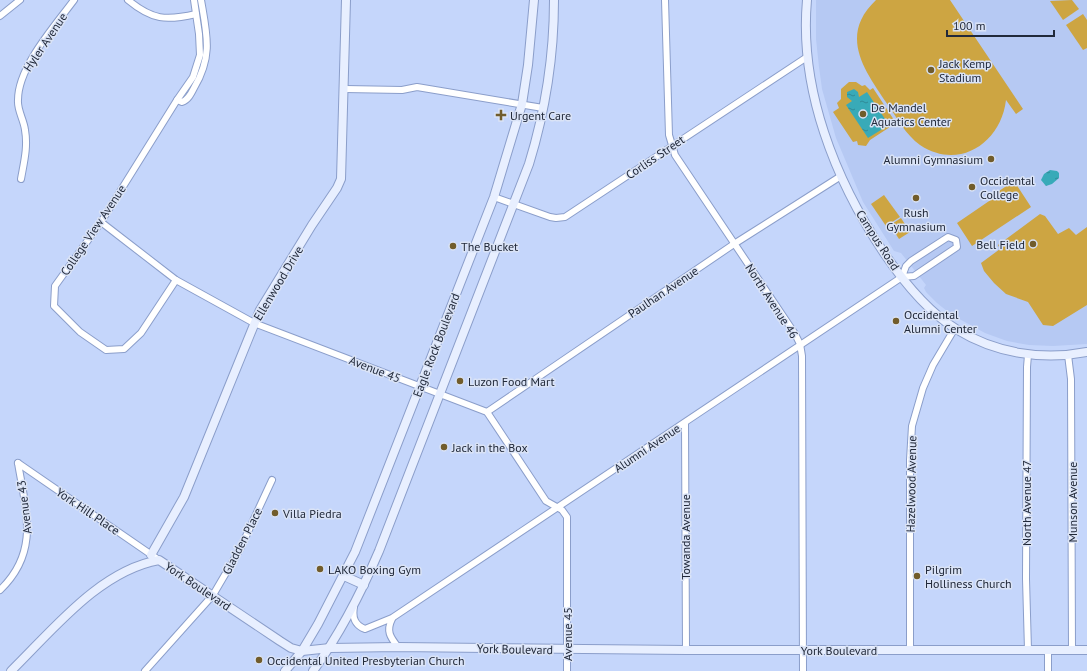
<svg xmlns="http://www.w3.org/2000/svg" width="1087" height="671" font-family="'PT Sans',sans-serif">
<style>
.built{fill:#b6c9f3}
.grass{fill:#cda542}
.water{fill:url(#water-ripples)}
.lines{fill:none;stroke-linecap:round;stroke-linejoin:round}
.street-casing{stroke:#8b9eca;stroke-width:8}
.secondary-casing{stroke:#8b9eca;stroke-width:10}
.street{stroke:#fff;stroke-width:6}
.secondary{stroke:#e8efff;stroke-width:8}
.poi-dot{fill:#715c2b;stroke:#dae3f6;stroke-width:1.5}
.labels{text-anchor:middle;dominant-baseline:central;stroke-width:3;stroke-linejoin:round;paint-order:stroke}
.street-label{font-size:12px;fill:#21293a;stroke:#dae3f6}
.poi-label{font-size:12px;fill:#21293a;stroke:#dae3f6;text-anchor:start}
</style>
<defs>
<pattern id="water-ripples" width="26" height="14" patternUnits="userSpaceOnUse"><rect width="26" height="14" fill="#38aab8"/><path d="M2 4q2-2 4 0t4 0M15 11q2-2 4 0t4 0" fill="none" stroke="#2f8a97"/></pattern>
</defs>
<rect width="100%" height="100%" fill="#c5d6fb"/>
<path class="built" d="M816,0H1087V344L1053,346L1029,345L1007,341L985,333L952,315L937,303L926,292L924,288L926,285L901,253L894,251L863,202L836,138L822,89L819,67L816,39Z"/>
<g class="grass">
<path d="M876,0H950L1023,109L1016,114L1006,100C1001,143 959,171 920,145C906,135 897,118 888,105C865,71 838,36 876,0Z"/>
<path d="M1072,0L1079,9L1063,20L1050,1Z"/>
<path d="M1083,14L1087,20V48L1083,50L1066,25Z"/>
<path d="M849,82H856L862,86L865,85L870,90L873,88L896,123L870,140L866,146L858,145L857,141L853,142L833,112L839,108L837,103L841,99V89Z"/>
<path d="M1014,181L1031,207L972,246L957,223L995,197L999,191Z"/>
<path d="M884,195L900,217L886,226L871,204Z"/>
<path d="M1040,214L1045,216L1058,234L1069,228L1076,235L1087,227V305L1053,326L1043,325L1028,302L1006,294L994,283L984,271L981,263L1000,249L998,245Z"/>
<path d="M901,218L910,232L899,239L890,225Z"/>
</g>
<g class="water">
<path d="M854,89L858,92L859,97L867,92L889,125L868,138L846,105L852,101L847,97V92Z"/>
<path d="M1050,170L1057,171L1059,173V178L1052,184L1046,186L1041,180L1044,174Z"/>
</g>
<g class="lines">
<g class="street-casing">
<g id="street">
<path d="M128,0C152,20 166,21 196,14"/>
<path d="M665,0L669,135L675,155L795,334L800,344L802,356L803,671"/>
<path d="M0,16L20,0"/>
<path d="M345,89L402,90L417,87L543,108"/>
<path d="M177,100L182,102C188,100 191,94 194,88C213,56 207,35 201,0"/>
<path d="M21,179C24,162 28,147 25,130C24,120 17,110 18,100C18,67 54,27 74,0"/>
<path d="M494,197L550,217L556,218L565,217L807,57"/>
<path d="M101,222L176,280L254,323L487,412L546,501L562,510L567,517V671"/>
<path d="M948,237L956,240L957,247L914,276L902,277L906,266L911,261Z"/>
<path d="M176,280L141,333L124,349L106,350L80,332L54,306L55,286L101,222L177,100L193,77L200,55L199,34L194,0"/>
<path d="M1068,355L1071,379L1072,650"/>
<path d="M487,412L734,244L841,176"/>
<path d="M685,423L686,650"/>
<path d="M18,463L159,560"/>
<path d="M0,590C40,552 26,511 18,463"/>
<path d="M354,607C352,618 355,625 365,629L392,618L902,277"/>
<path d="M392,619C386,631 390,637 398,647"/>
<path d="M910,650V460L912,426L923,388L933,365L955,328"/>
<path d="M1028,650L1026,579L1027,367L1028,355"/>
<path d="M1048,650V671"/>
<path d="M145,671L213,595L240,549L272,480"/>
</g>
</g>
<g class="secondary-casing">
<g id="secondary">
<path d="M807,0C799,89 835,180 884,253C903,281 927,311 956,329C995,353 1042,361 1087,352"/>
<path d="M151,555L184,497L260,310L312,225L337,188L341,179L346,0"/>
<path d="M344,576L364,585"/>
<path d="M11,671C53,630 99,571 159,560L280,641L291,648L302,651L330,648L398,647L686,650H1087"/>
<path d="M285,671L302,651L318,624L355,552L494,197L522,104L528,65L534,0"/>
<path d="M313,671C340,634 361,593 379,551L529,164C545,112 554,54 554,0"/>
</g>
</g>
<use href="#street" class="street"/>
<use href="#secondary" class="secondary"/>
</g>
<g class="poi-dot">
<circle cx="931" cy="70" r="4"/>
<circle cx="863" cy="114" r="4"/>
<path d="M499 109h4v4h4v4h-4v4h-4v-4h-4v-4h4z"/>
<circle cx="991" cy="159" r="4"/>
<circle cx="972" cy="187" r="4"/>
<circle cx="916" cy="198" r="4"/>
<circle cx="1033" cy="244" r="4"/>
<circle cx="453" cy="246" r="4"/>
<circle cx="896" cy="321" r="4"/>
<circle cx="460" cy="381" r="4"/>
<circle cx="444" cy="447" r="4"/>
<circle cx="275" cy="513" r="4"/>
<circle cx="320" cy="569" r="4"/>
<circle cx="917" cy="576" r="4"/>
<circle cx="259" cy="660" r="4"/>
</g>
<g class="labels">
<g class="street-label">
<text transform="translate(45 42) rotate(-56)">Hyler Avenue</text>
<text transform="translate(655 157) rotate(-34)">Corliss Street</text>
<text transform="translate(93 230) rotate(-56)">College View Avenue</text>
<text transform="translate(878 240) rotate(57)">Campus Road</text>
<text transform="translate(278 283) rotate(-59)">Ellenwood Drive</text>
<text transform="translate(663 292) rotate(-34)">Paulhan Avenue</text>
<text transform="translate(772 301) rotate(57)">North Avenue 46</text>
<text transform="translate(436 345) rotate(-69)">Eagle Rock Boulevard</text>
<text transform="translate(375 369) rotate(21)">Avenue 45</text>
<text transform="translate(647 448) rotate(-34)">Alumni Avenue</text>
<text transform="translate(911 484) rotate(-89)">Hazelwood Avenue</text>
<text transform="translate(1072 502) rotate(-90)">Munson Avenue</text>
<text transform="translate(1026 503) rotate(-90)">North Avenue 47</text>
<text transform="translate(24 507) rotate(-97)">Avenue 43</text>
<text transform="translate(88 511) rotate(34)">York Hill Place</text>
<text transform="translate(685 537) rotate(-90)">Towanda Avenue</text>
<text transform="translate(242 541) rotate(-63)">Gladden Place</text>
<text transform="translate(198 586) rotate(34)">York Boulevard</text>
<text transform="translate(567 634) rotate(-90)">Avenue 45</text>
<text transform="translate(515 649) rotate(1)">York Boulevard</text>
<text x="839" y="650">York Boulevard</text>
</g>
<g class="poi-label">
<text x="939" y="63">Jack Kemp<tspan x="939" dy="14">Stadium</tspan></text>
<text x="871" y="107">De Mandel<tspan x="871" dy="14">Aquatics Center</tspan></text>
<text x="510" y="115">Urgent Care</text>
<text x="983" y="159" text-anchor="end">Alumni Gymnasium</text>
<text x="980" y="180">Occidental<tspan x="980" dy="14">College</tspan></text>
<text x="916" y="212" text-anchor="middle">Rush<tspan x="916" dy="14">Gymnasium</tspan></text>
<text x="1025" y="244" text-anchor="end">Bell Field</text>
<text x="461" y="246">The Bucket</text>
<text x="904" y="314">Occidental<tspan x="904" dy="14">Alumni Center</tspan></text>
<text x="468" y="381">Luzon Food Mart</text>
<text x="452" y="447">Jack in the Box</text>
<text x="283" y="513">Villa Piedra</text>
<text x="328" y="569">LAKO Boxing Gym</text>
<text x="925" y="569">Pilgrim<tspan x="925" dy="14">Holliness Church</tspan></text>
<text x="267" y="660">Occidental United Presbyterian Church</text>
</g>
</g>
<path d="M947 30v6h107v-6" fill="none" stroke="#21293a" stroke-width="2"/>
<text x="953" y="30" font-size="12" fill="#21293a" stroke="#dae3f6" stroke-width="3" paint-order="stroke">100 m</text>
</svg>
